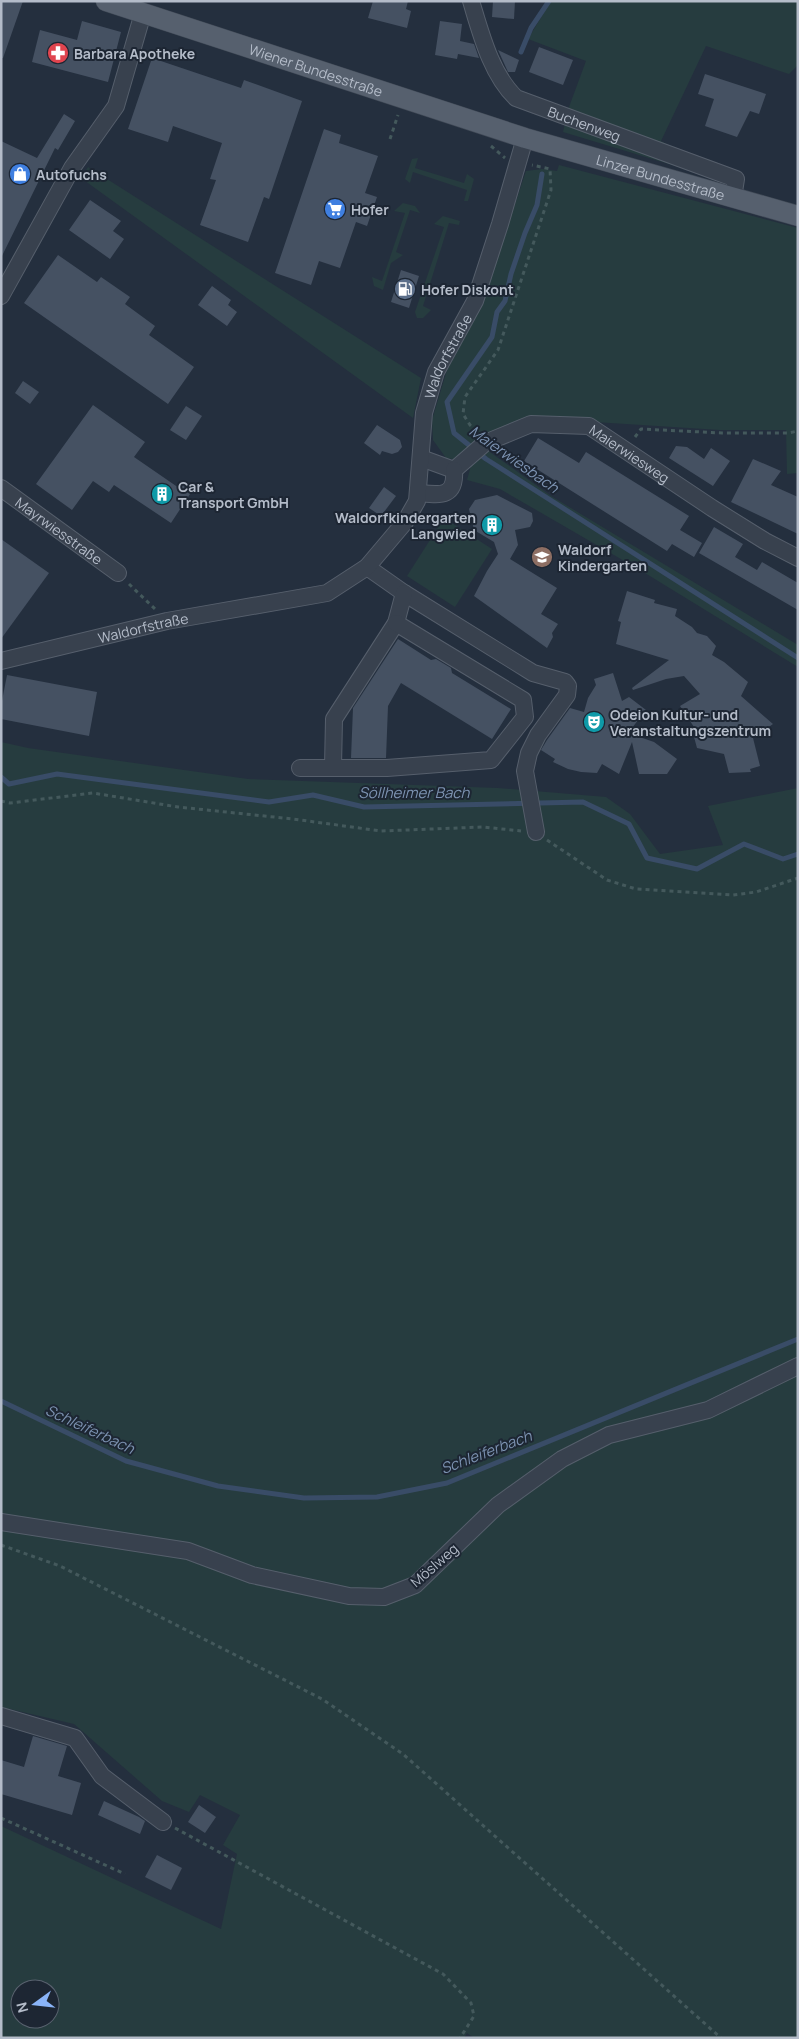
<svg xmlns="http://www.w3.org/2000/svg" width="799" height="2039" font-family="Manrope,sans-serif">
<style>
.green{fill:#263c3f;fill-rule:evenodd}
.lines{fill:none;stroke-linecap:round;stroke-linejoin:round}
.stream{stroke:#394c67;stroke-width:5}
.building{fill:#455162}
.minor-casing{stroke:#565f6c;stroke-width:18}
.major-casing{stroke:#414a57;stroke-width:21}
.path{stroke:#44595c;stroke-width:3;stroke-dasharray:4 4;stroke-linecap:butt}
.minor{stroke:#38414e;stroke-width:16}
.major{stroke:#56606e;stroke-width:20}
.labels{text-anchor:middle;dominant-baseline:central;stroke-width:4;stroke-linejoin:round;paint-order:stroke}
.poi-label{font-size:14px;font-weight:bold;fill:#b4bcc9;stroke:#1d2633;text-anchor:start}
.street-label{font-size:14px;fill:#b4bcc9;stroke:#1d2633}
.water-label{font-size:15px;font-style:italic;fill:#7c92b1;stroke:#1d2633}
</style>
<rect width="100%" height="100%" fill="#242f3e"/>
<g class="green">
<path d="M551,1H798V65L789,74L706,46L661,141L716,170L692,171L563,132L569,107L586,61L528,39Z"/>
<path d="M418,158L415,168L464,183L467,174L474,179L468,201H464L467,190L413,172L410,183L405,179L412,159Z"/>
<path d="M559,165L798,228V473L787,474L786,430H720L532,418L480,445L551,496L798,645V667L645,573L500,489L467,480L472,462L446,458L433,440L432,420L447,370L480,309L526,171L542,169L557,171Z"/>
<path d="M88,167L421,378L413,418L81,178Z"/>
<path d="M403,203L415,206L420,213L410,210L396,252L403,255L391,263L383,290L374,286L372,277L382,281L405,213L394,211Z"/>
<path d="M443,216L460,221L459,225L449,223L423,306L431,310L423,318H417L415,312L444,227L434,224Z"/>
<path d="M444,518L492,549L455,607L407,576Z"/>
<path d="M1,742L28,748L248,779L498,788L606,797L630,814L660,854L723,845L708,806L798,788V2038H474L467,2033L464,2038H1V1826L221,1929L237,1854L223,1845L240,1815L200,1795L189,1812L162,1801L74,1724L1,1707ZM20,1989H50V2019H20Z"/>
</g>
<g class="lines">
<g class="stream">
<path d="M521,52L531,28L549,1"/>
<path d="M542,174L537,205L525,233L511,274L505,301L497,312L492,337L447,402L454,433L486,459L798,658"/>
<path d="M1,777L9,784L57,774L269,802L313,795L364,807L583,802L629,824L647,858L697,869L744,844L783,859L798,854"/>
<path d="M1,1401L126,1461L218,1486L304,1498L377,1497L447,1483L798,1339"/>
</g>
</g>
<g class="building">
<path d="M1,1H23L3,58H1Z"/>
<path d="M373,1H408L406,9L411,11L407,28L368,18Z"/>
<path d="M493,1H515L514,19L492,17Z"/>
<path d="M82,21L121,32L108,82L32,62L40,30L77,40Z"/>
<path d="M440,21L462,24L460,41L474,44L479,58L458,54L457,59L435,55Z"/>
<path d="M539,47L573,60L563,85L529,72Z"/>
<path d="M498,50L519,60L515,72H508Z"/>
<path d="M152,58L241,88L244,80L302,101L269,199L264,197L248,242L200,225L216,180L210,179L222,143L173,126L168,142L128,129Z"/>
<path d="M705,74L766,94L759,114L750,111L737,137L705,126L714,99L698,94Z"/>
<path d="M64,114L75,121L58,150L55,148L1,258V141L37,158Z"/>
<path d="M324,129L341,135L339,143L378,156L365,193L377,197L367,226L356,222L340,268L319,261L311,285L275,273Z"/>
<path d="M90,200L121,221L113,231L124,239L110,259L69,230Z"/>
<path d="M58,255L97,282L101,277L130,297L125,304L155,326L149,335L194,367L168,404L24,303Z"/>
<path d="M401,270L419,276L409,308L391,302Z"/>
<path d="M212,286L231,300L228,305L237,312L227,326L198,305Z"/>
<path d="M23,381L39,392L30,404L15,393Z"/>
<path d="M93,405L145,442L134,457L179,488L181,483L192,491L171,523L114,485L109,492L93,481L72,510L36,484Z"/>
<path d="M186,406L202,416L186,440L170,430Z"/>
<path d="M377,425L400,440L402,447L398,452L392,454L382,451L380,455L364,443Z"/>
<path d="M538,438L579,463L586,452L689,516L680,530L702,543L694,557L672,544L667,551L524,461Z"/>
<path d="M676,446L687,447L704,459L711,448L730,461L713,486L669,458Z"/>
<path d="M753,459L781,471L771,485L798,497V534L731,502Z"/>
<path d="M384,487L396,496L381,516L369,508Z"/>
<path d="M497,495L532,513L533,521L530,527L515,530L518,545L510,559L557,588L541,614L558,624L552,633L553,637L547,648L474,596L487,571L498,554L494,542L474,530L469,509L475,500Z"/>
<path d="M714,527L743,544L735,557L757,570L762,562L798,583V610L699,553Z"/>
<path d="M1,539L49,573L1,639Z"/>
<path d="M627,591L655,600L654,603L677,609L675,616L692,627L697,633L707,636L716,646L712,655L724,662L748,682L741,696L773,724L753,738L760,766L750,769L751,772L729,773L724,754L697,748L694,737L700,736L680,706L700,694L684,676L666,679L633,690L632,688L669,660L616,644L621,622L618,621Z"/>
<path d="M398,639L431,660L436,659L451,668L452,673L511,709L492,739L401,683L388,706L386,758H351L353,708Z"/>
<path d="M613,673L622,701L629,697L646,710L628,733L654,742L677,759L667,774H639L632,742L619,774L602,764L597,773L581,772L568,769L553,762L555,759L541,750L547,740L570,708L584,712L588,698L596,685L594,679Z"/>
<path d="M7,675L97,692L89,736L1,719V706Z"/>
<path d="M33,1736L67,1746L58,1776L81,1783L72,1815L1,1794V1760L24,1767Z"/>
<path d="M104,1801L139,1817L145,1821L140,1834L98,1815Z"/>
<path d="M199,1805L216,1817L205,1833L188,1822Z"/>
<path d="M157,1855L182,1868L171,1890L145,1877Z"/>
</g>
<g class="lines">
<g class="minor-casing">
<g id="minor">
<path id="s1" d="M471,1C481,34 491,74 516,98L736,179L733,198"/>
<path d="M1,296L72,168L116,106L143,13"/>
<path d="M421,458L454,470"/>
<path id="s2" d="M454,470L485,443L531,424L589,426L712,508L765,541L798,558"/>
<path id="s3" d="M1,488L118,573"/>
<path d="M419,493C440,495 456,498 454,470"/>
<path d="M367,567L404,593L533,673L565,682L568,686L567,695L538,735L529,753L525,771L536,832"/>
<path id="s4" d="M1,661L167,621L327,593L367,567L405,522L417,501L424,413L436,372L475,301L500,224L525,138"/>
<path d="M333,767L334,719L396,623L404,593"/>
<path d="M300,768H387L491,760L525,717L523,700L396,623"/>
<path d="M1,1522L188,1551L252,1575L349,1596L384,1597L415,1585L498,1505L562,1459L609,1435L708,1410L798,1366"/>
<path d="M1,1716L75,1738L102,1776L163,1822"/>
</g>
</g>
<g class="major-casing">
<g id="major">
<path id="s5" d="M106,1L525,138L798,216"/>
</g>
</g>
<g class="path">
<path d="M390,139L398,115"/>
<path d="M491,146L505,158"/>
<path d="M477,431L470,425L463,414L465,397L498,350L551,190L550,169L532,165"/>
<path d="M635,437L641,429L722,433H788L798,431"/>
<path d="M129,584L155,609"/>
<path d="M1,801L10,803L93,793L178,807L293,819L381,831L483,827L521,831"/>
<path d="M547,840L607,880L636,889L733,895L756,892L798,878"/>
<path d="M1,1545L60,1566L322,1699L403,1754L721,2038"/>
<path d="M1,1818L125,1874"/>
<path d="M175,1828L443,1974L471,2003L474,2016L460,2038"/>
</g>
<use href="#minor" class="minor"/>
<use href="#major" class="major"/>
</g>
<defs>
<g id="pharmacy-disc" transform="scale(1.125)"><circle r="9.5" fill="#e0444e" stroke="#1d2633"/><path d="M-2-6h4v4h4v4h-4v4h-4v-4h-4v-4h4Z" fill="#fff"/></g>
<g id="shop-disc" transform="scale(1.125)"><circle r="9.5" fill="#3f7fe0" stroke="#1d2633"/><path d="M-5-2.5h2.3a2.7 3.5 0 0 1 5.4 0H5L5.5 6h-11ZM-1.5-2.5h3a1.5 2.3 0 0 0-3 0Z" fill="#fff"/></g>
<g id="supermarket-disc" transform="scale(1.125)"><circle r="9.5" fill="#3f7fe0" stroke="#1d2633"/><path d="M-6-5.5h2.5l.6 2H6L4.5 2H-2.5L-4.4-4H-6ZM-1.5 3.2a1.3 1.3 0 1 0 .1 0ZM3 3.2a1.3 1.3 0 1 0 .1 0Z" fill="#fff"/></g>
<g id="fuel-disc" transform="scale(1.125)"><circle r="9.5" fill="#5c6f8a" stroke="#1d2633"/><path d="M-5.5-6h7V0h2V4h1.3V-2.5L3-4.5l.8-.8L6-3V5H2.5V1h-1V6h-7ZM-4.2-4.7v3.2H.2V-4.7Z" fill="#fff"/></g>
<g id="building-disc" transform="scale(1.125)"><circle r="9.5" fill="#0f9aa8" stroke="#1d2633"/><path d="M-4-6H4V6H1V3H-1V6H-4ZM-2.5-4.3h1.7v1.8h-1.7ZM.8-4.3h1.7v1.8H.8ZM-2.5-1h1.7V.8h-1.7ZM.8-1h1.7V.8H.8Z" fill="#fff"/></g>
<g id="school-disc" transform="scale(1.125)"><circle r="9.5" fill="#8d6e63" stroke="#1d2633"/><path d="M0-5L7-2L0 1L-7-2ZM-4 1L0 2.5L4 1V4Q0 6-4 4Z" fill="#fff"/></g>
<g id="theatre-disc" transform="scale(1.125)"><circle r="9.5" fill="#0f9aa8" stroke="#1d2633"/><path d="M-5-5.5Q0-4 5-5.5V0Q5 5 0 6Q-5 5-5 0ZM-3.3-2.5H-1v1.5H-3.3ZM1-2.5H3.3v1.5H1ZM-2.8 1Q0 5.5 2.8 1Z" fill="#fff"/></g>
</defs>
<g fill-rule="evenodd">
<use href="#pharmacy-disc" x="58" y="53"/>
<use href="#shop-disc" x="20" y="174"/>
<use href="#supermarket-disc" x="335" y="209"/>
<use href="#fuel-disc" x="405" y="289"/>
<use href="#building-disc" x="162" y="494"/>
<use href="#building-disc" x="492" y="525"/>
<use href="#school-disc" x="542" y="557"/>
<use href="#theatre-disc" x="594" y="722"/>
</g>
<g class="labels">
<g class="poi-label">
<text x="74" y="53">Barbara Apotheke</text>
<text x="36" y="174">Autofuchs</text>
<text x="351" y="209">Hofer</text>
<text x="421" y="289">Hofer Diskont</text>
<text x="178" y="486">Car &amp;<tspan x="178" dy="16">Transport GmbH</tspan></text>
<text x="476" y="517" text-anchor="end">Waldorfkindergarten<tspan x="476" dy="16">Langwied</tspan></text>
<text x="558" y="549">Waldorf<tspan x="558" dy="16">Kindergarten</tspan></text>
<text x="610" y="714">Odeion Kultur- und<tspan x="610" dy="16">Veranstaltungszentrum</tspan></text>
</g>
<g class="street-label">
<text stroke="none"><textPath href="#s5" startOffset="221">Wiener Bundesstraße</textPath></text>
<text stroke="none"><textPath href="#s1" startOffset="181">Buchenweg</textPath></text>
<text stroke="none"><textPath href="#s5" startOffset="582">Linzer Bundesstraße</textPath></text>
<text stroke="none"><textPath href="#s4" startOffset="614">Waldorfstraße</textPath></text>
<text stroke="none"><textPath href="#s2" startOffset="198">Maierwiesweg</textPath></text>
<text stroke="none"><textPath href="#s3" startOffset="72">Mayrwiesstraße</textPath></text>
<text stroke="none"><textPath href="#s4" startOffset="146">Waldorfstraße</textPath></text>
<text transform="translate(434 1565) rotate(-41)">Möslweg</text>
</g>
<g class="water-label">
<text transform="translate(514 459) rotate(35)">Maierwiesbach</text>
<text x="414" y="792">Söllheimer Bach</text>
<text transform="translate(90 1429) rotate(25)">Schleiferbach</text>
<text transform="translate(486 1452) rotate(-21)">Schleiferbach</text>
</g>
</g>
<rect width="799" height="2039" fill="none" stroke="#b4bcc9" stroke-width="5"/>
<g transform="translate(35 2004) rotate(255)"><circle r="24" fill="#1d2633" stroke="#59626f"/>
<path d="M0-4L9 19L0 12L-9 19Z" fill="#8ab4f8"/>
<text y="-8" font-size="14" font-weight="bold" text-anchor="middle" fill="#b4bcc9">N</text>
</g>
</svg>
